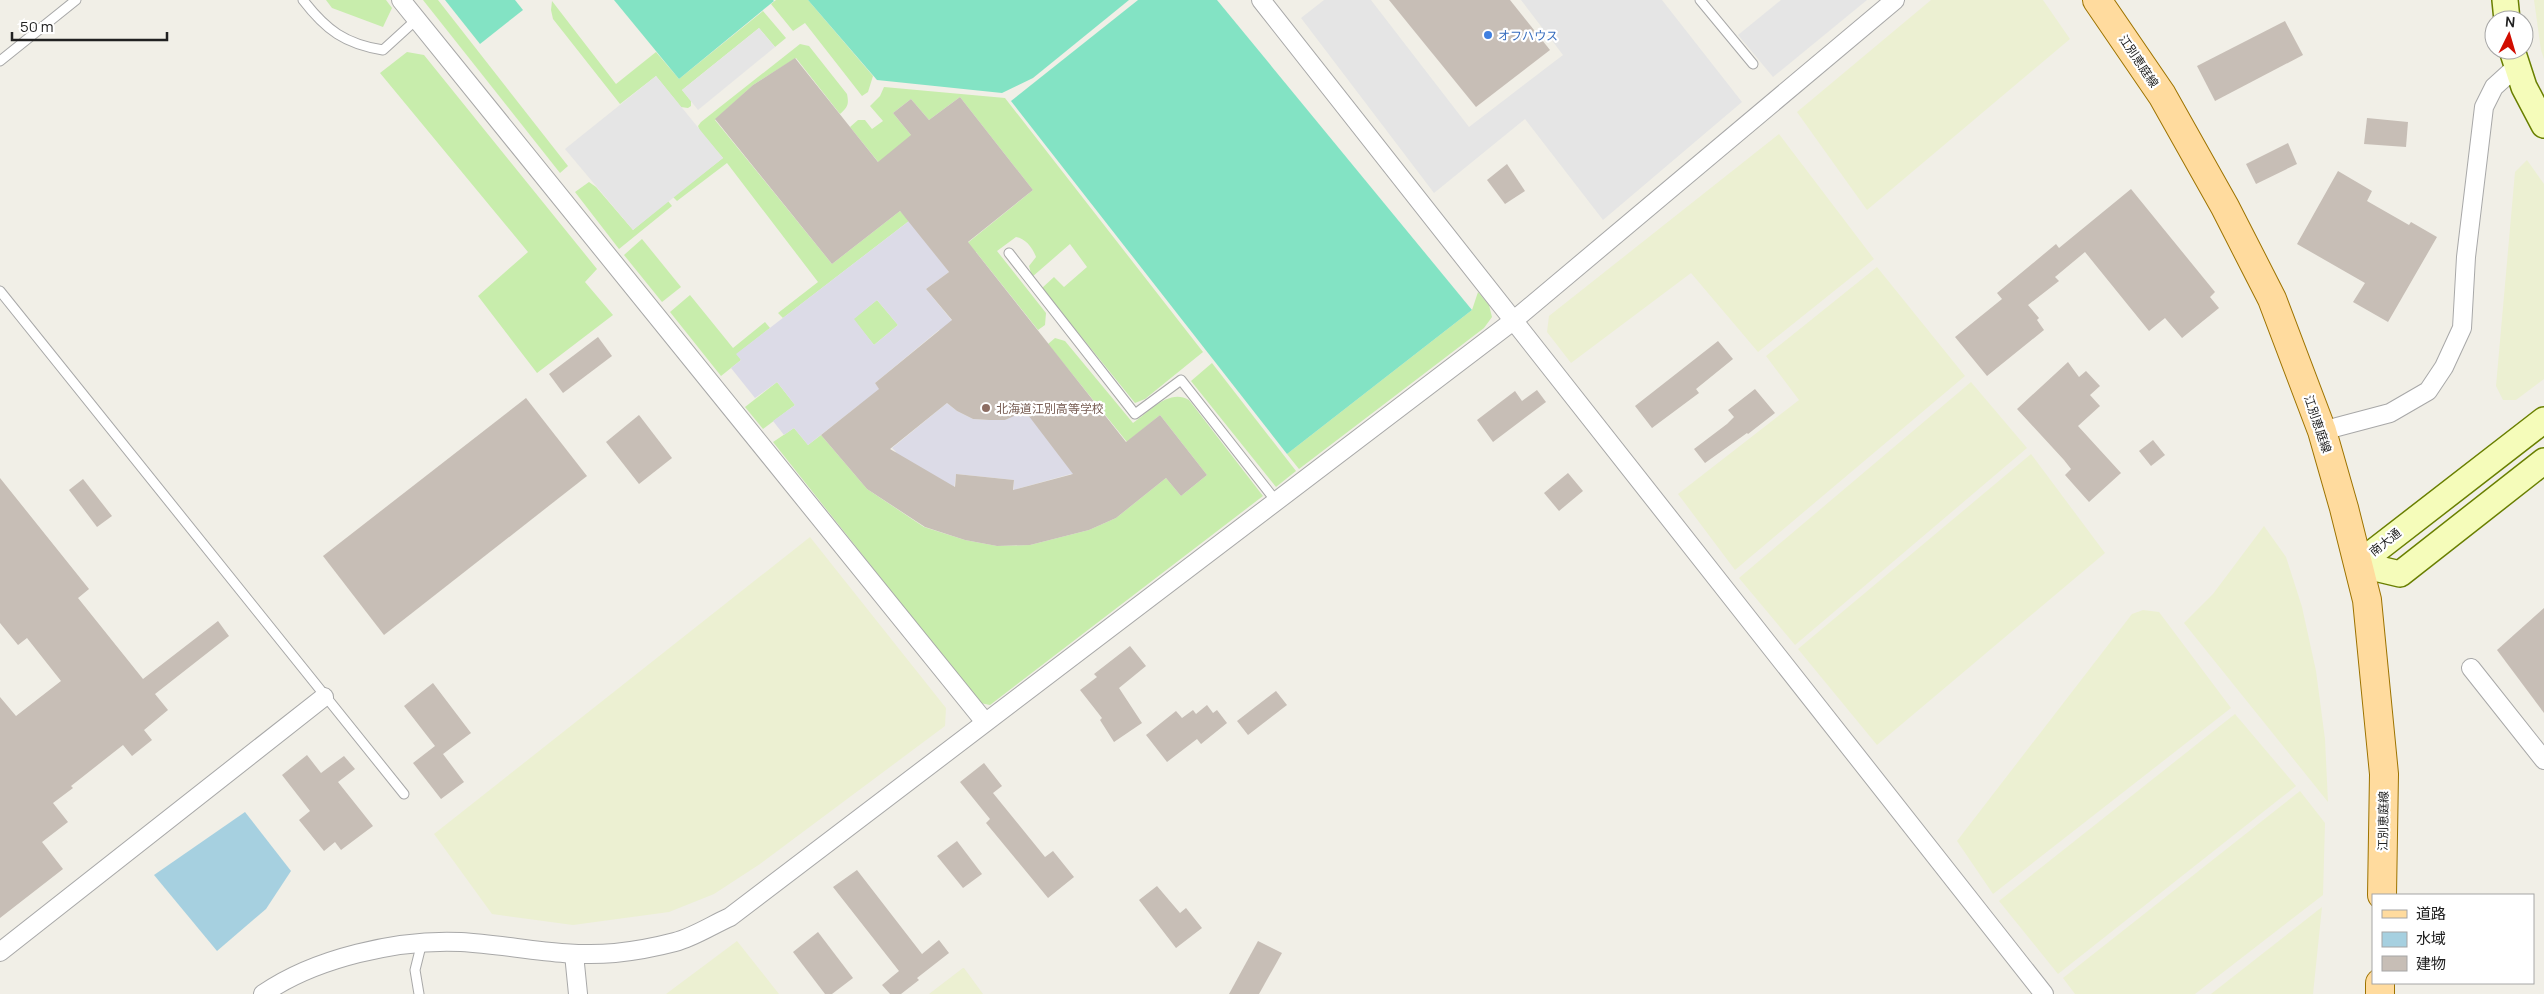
<svg xmlns="http://www.w3.org/2000/svg" width="2544" height="994" font-family="Manrope,'Noto Sans JP',sans-serif">
<style>
.farmland{fill:#ecf0d2}
.grass{fill:#c8edac}
.pitch{fill:#83e3c4}
.parking{fill:#e5e5e5}
.plaza{fill:#dcdbe7;fill-rule:evenodd}
.water{fill:#a6d0e0}
.building{fill:#c7beb6;fill-rule:evenodd}
.lines{fill:none;stroke-linecap:round;stroke-linejoin:round}
.lane-casing{stroke:#a8a8a8;stroke-width:11}
.street-casing{stroke:#a8a8a8;stroke-width:20}
.secondary-casing{stroke:#697f00;stroke-width:28}
.primary-casing{stroke:#9d7300;stroke-width:30}
.lane{stroke:#fff;stroke-width:9}
.street{stroke:#fff;stroke-width:18}
.secondary{stroke:#f5fcba;stroke-width:25}
.primary{stroke:#ffdb9e;stroke-width:28}
.shop-dot{fill:#3f7fe0;stroke:#fff;stroke-width:2}
.education-dot{fill:#8d6e63;stroke:#fff;stroke-width:2}
.labels{text-anchor:middle;dominant-baseline:central;stroke-width:4.5;stroke-linejoin:round;paint-order:stroke}
.shop-label{font-size:12px;fill:#366cbe;stroke:#fff;text-anchor:start}
.street-label{font-size:12px;fill:#212121;stroke:#fff}
.education-label{font-size:12px;fill:#785e54;stroke:#fff;text-anchor:start}
</style>
<rect width="100%" height="100%" fill="#f1efe7"/>
<g class="farmland">
<path d="M1931,0H2043L2070,39L1867,210L1797,112Z"/>
<path d="M2534,0H2544V59L2541,50Z"/>
<path d="M1779,134L1874,259L1758,352L1691,273L1571,363L1547,332L1549,316Z"/>
<path d="M2527,160L2544,184V379L2516,400H2503L2496,386L2515,172Z"/>
<path d="M1877,267L1965,376L1735,570L1678,494L1799,400L1766,356Z"/>
<path d="M1971,382L2027,448L1795,645L1739,578Z"/>
<path d="M2031,454L2105,553L1877,745L1798,649Z"/>
<path d="M2264,526L2286,557L2302,607L2316,671L2325,739L2328,802L2184,623L2213,594Z"/>
<path d="M810,537L946,708L945,726L760,864L714,894L669,912L573,925L492,914L434,834Z"/>
<path d="M2143,610L2159,612L2231,708L1993,894L1957,841L2132,614Z"/>
<path d="M2235,714L2296,786L2058,974L1999,901Z"/>
<path d="M2300,791L2325,823L2323,895L2195,994H2075L2063,978Z"/>
<path d="M2322,907L2313,994H2211Z"/>
<path d="M737,941L779,994H666Z"/>
<path d="M964,968L983,994H929L963,968Z"/>
</g>
<g class="grass">
<path d="M326,0H386L392,8L383,27L332,8Z"/>
<path d="M423,0H438L568,166L560,173Z"/>
<path d="M776,0H808L873,76L868,92L862,96L805,23L793,31L771,4Z"/>
<path d="M552,1L616,84L656,52L679,79L763,11L786,38L775,47L759,28L682,90L691,101V106L688,108L681,107L656,76L620,104L553,19L551,10Z"/>
<path d="M800,44L809,46L847,94C849,104 848,107 840,114L796,58L753,85L715,120L832,264L900,211L909,221L783,318L778,313L818,282L727,163L677,201L673,197L723,158L700,131L698,126L701,122Z"/>
<path d="M407,52L424,55L597,269L585,282L613,315L537,373L478,296L528,252L380,73Z"/>
<path d="M884,87L1005,98L1203,352L1145,399L1135,403L1042,288L1054,277L1064,287L1087,267L1070,244L1032,277L1029,266L1036,257C1033,248 1025,238 1016,237L997,251L1046,313L1045,325L1038,330L976,252L972,254L965,245L1033,190L960,97L929,120L911,99L893,113L911,135L913,205L850,127L858,120H865L872,129L883,121L870,106L880,96Z"/>
<path d="M589,182L596,187L633,230L668,201L672,206L619,249L575,192Z"/>
<path d="M642,239L681,287L662,302L624,255Z"/>
<path d="M1478,292L1489,305L1492,317L1484,328L1299,469L1287,454L1472,310Z"/>
<path d="M690,295L733,348L765,322L770,328L737,354L741,360L721,376L670,312Z"/>
<path d="M877,300L898,325L874,345L853,319Z"/>
<path d="M1055,338L1065,341L1133,423C1149,412 1169,388 1189,400L1263,496L990,705L980,703L773,442L794,428L808,445L821,435L867,489L924,527L965,540L997,546L1030,545L1089,530L1116,518L1166,478L1181,496L1207,475L1160,415L1127,442L1048,344Z"/>
<path d="M1212,363L1296,471L1276,487L1191,381Z"/>
<path d="M777,382L795,405L763,429L745,407Z"/>
</g>
<g class="pitch">
<path d="M445,0H515L523,10L480,44Z"/>
<path d="M614,0H773L774,1L679,79Z"/>
<path d="M808,0H1129L1033,78L1002,93L877,80Z"/>
<path d="M1138,0H1217L1472,310L1287,454L1011,101Z"/>
</g>
<g class="parking">
<path d="M1324,0H1371L1469,127L1563,55L1521,0H1662L1742,102L1603,220L1525,119L1434,193L1301,18Z"/>
<path d="M1781,0H1867L1773,77L1738,35Z"/>
<path d="M759,28L775,47L698,110L682,90Z"/>
<path d="M656,76L723,158L633,230L565,149Z"/>
</g>
<g class="plaza">
<path d="M909,221L949,272L926,289L977,351L939,330L875,383L897,412L859,405L808,445L794,428L784,435L773,421L795,405L777,382L755,398L731,368L741,360L736,354ZM877,300L898,325L874,345L854,319Z"/>
<path d="M947,403L957,411L973,419L989,420H1005L1024,410L1097,452L1074,479L1071,474L1017,489L1013,495L1014,480L956,474L954,490L892,456L896,452L892,448Z"/>
</g>
<path class="water" d="M245,812L291,871L266,909L217,951L154,875Z"/>
<g class="building">
<path d="M1389,0H1510L1550,50L1476,107Z"/>
<path d="M2285,21L2303,55L2215,101L2197,66Z"/>
<path d="M795,58L878,162L911,135L893,113L911,99L929,120L960,97L1033,190L968,242L1126,442L1160,415L1207,475L1181,496L1166,478L1116,518L1089,530L1030,545L997,546L965,540L925,527L867,489L821,435L879,389L875,383L952,320L926,289L949,272L900,211L832,264L715,119L753,85ZM947,403L957,411L973,419L989,420H1005L1025,411L1073,474L1013,490L1014,480L956,474L955,487L890,449Z"/>
<path d="M2367,118L2408,122L2406,147L2364,144Z"/>
<path d="M2288,143L2297,164L2256,184L2246,164Z"/>
<path d="M1507,164L1525,191L1505,204L1487,180Z"/>
<path d="M2338,171L2372,191L2367,201L2409,225L2411,222L2437,237L2388,322L2353,302L2365,283L2297,244Z"/>
<path d="M2131,189L2215,292L2210,297L2219,308L2182,338L2165,318L2149,331L2085,252L2055,277L2059,281L2028,305L2039,318L2037,320L2044,330L1987,376L1955,337L2002,299L1997,293L2056,244L2059,248Z"/>
<path d="M598,337L612,356L563,393L549,374Z"/>
<path d="M1718,341L1733,359L1696,389L1699,393L1652,428L1635,406Z"/>
<path d="M2068,362L2079,377L2086,371L2100,386L2090,395L2100,406L2078,426L2121,473L2089,502L2065,475L2071,469L2064,460L2017,409Z"/>
<path d="M1755,389L1775,413L1748,434L1747,433L1705,463L1694,449L1727,424L1734,417L1728,410Z"/>
<path d="M1537,390L1546,402L1493,442L1477,420L1515,391L1522,401Z"/>
<path d="M526,398L587,476L384,635L323,556Z"/>
<path d="M639,415L672,458L639,484L606,442Z"/>
<path d="M2153,440L2165,455L2151,466L2139,451Z"/>
<path d="M1568,473L1583,491L1559,511L1544,493Z"/>
<path d="M0,478L89,589L78,598L143,679L218,621L229,636L155,694L168,710L144,730L152,740L132,756L123,745L71,786L73,788L53,803L68,822L42,842L63,869L0,918V697L16,716L61,681L27,638L18,645L0,623Z"/>
<path d="M83,479L112,516L97,527L69,490Z"/>
<path d="M2544,608V713L2497,650Z"/>
<path d="M1130,646L1146,666L1119,688L1142,723L1114,742L1100,720L1102,718L1080,690L1097,677L1094,674Z"/>
<path d="M433,683L471,733L443,754L464,782L441,799L413,763L435,746L404,706Z"/>
<path d="M1276,691L1287,705L1248,735L1237,721Z"/>
<path d="M1207,705L1213,713L1217,710L1227,723L1201,744L1197,739L1167,762L1146,735L1176,711L1182,718L1193,710L1196,714Z"/>
<path d="M307,755L321,773L344,756L355,769L338,782L373,826L341,850L335,842L324,851L299,820L310,811L282,775Z"/>
<path d="M984,763L1002,786L993,793L1045,857L1053,851L1074,877L1048,898L986,823L990,819L960,782Z"/>
<path d="M957,841L982,874L963,888L937,856Z"/>
<path d="M857,870L922,954L939,940L949,953L917,978L919,980L901,994H890L882,985L899,971L833,887Z"/>
<path d="M1157,886L1180,913L1186,908L1202,928L1176,948L1139,900Z"/>
<path d="M818,932L853,978L832,994H825L793,952Z"/>
<path d="M1258,941L1282,953L1259,994H1229Z"/>
</g>
<g class="lines">
<g class="lane-casing">
<g id="lane">
<path d="M303,0C326,30 345,44 383,50L417,19"/>
<path d="M1700,0L1753,64"/>
<path d="M0,61L76,0"/>
<path d="M1009,253L1135,414L1181,380L1276,501"/>
<path d="M0,291L404,794"/>
<path d="M419,994L415,970L422,942"/>
</g>
</g>
<g class="street-casing">
<g id="street">
<path d="M401,0L985,722"/>
<path d="M1261,0L2044,994"/>
<path d="M2322,431L2390,413L2428,391L2444,367L2462,328L2466,257L2484,107L2494,87L2516,67"/>
<path d="M2471,668L2544,760"/>
<path d="M0,952L324,697"/>
<path d="M574,954L578,994"/>
<path d="M263,994C315,958 398,939 461,942C513,945 563,958 615,953C634,951 656,947 675,942C694,937 712,925 730,917L1513,321L1895,0"/>
</g>
</g>
<g class="secondary-casing">
<g id="secondary">
<path d="M2505,0L2507,20"/>
<path d="M2512,50L2524,87L2544,125"/>
<path d="M2358,564L2544,420"/>
<path d="M2358,564L2400,574L2544,461"/>
</g>
</g>
<g class="primary-casing">
<g id="primary">
<path d="M2097,0L2162,95L2225,207L2272,299L2322,431L2344,508L2367,600L2384,774L2382,895"/>
<path d="M2380,994V983"/>
</g>
</g>
<use href="#lane" class="lane"/>
<use href="#street" class="street"/>
<use href="#secondary" class="secondary"/>
<use href="#primary" class="primary"/>
</g>
<circle class="shop-dot" cx="1488" cy="35" r="5"/>
<circle class="education-dot" cx="986" cy="408" r="5"/>
<g class="labels">
<g class="shop-label">
<text x="1498" y="35">オフハウス</text>
</g>
<g class="street-label">
<text transform="translate(2139 61) rotate(56)">江別恵庭線</text>
<text transform="translate(2318 424) rotate(71)">江別恵庭線</text>
<text transform="translate(2385 542) rotate(-39)">南大通</text>
<text transform="translate(2383 821) rotate(-89)">江別恵庭線</text>
</g>
<g class="education-label">
<text x="996" y="408">北海道江別高等学校</text>
</g>
</g>
<rect x="2372" y="894" width="162" height="90" fill="#ffffff" stroke="#a6a6a6"/>
<rect x="2382" y="910" width="25" height="8" fill="#ffdb9e" stroke="#a6a6a6"/>
<text x="2416" y="919" font-size="15" fill="#212121">道路</text>
<rect x="2382" y="932" width="25" height="15" fill="#a6d0e0" stroke="#a6a6a6"/>
<text x="2416" y="944" font-size="15" fill="#212121">水域</text>
<rect x="2382" y="956" width="25" height="15" fill="#c7beb6" stroke="#a6a6a6"/>
<text x="2416" y="969" font-size="15" fill="#212121">建物</text>
<g transform="translate(2509 35) rotate(5)"><circle r="24" fill="#ffffff" stroke="#a6a6a6"/>
<path d="M0-4L9 19L0 12L-9 19Z" fill="#d10d00"/>
<text y="-8" font-size="14" font-weight="bold" text-anchor="middle" fill="#212121">N</text>
</g>
<path d="M12 32v8h155v-8" fill="none" stroke="#212121" stroke-width="2.5"/>
<text x="20" y="32" font-size="15" fill="#212121" stroke="#ffffff" stroke-width="4" paint-order="stroke">50 m</text>
</svg>
